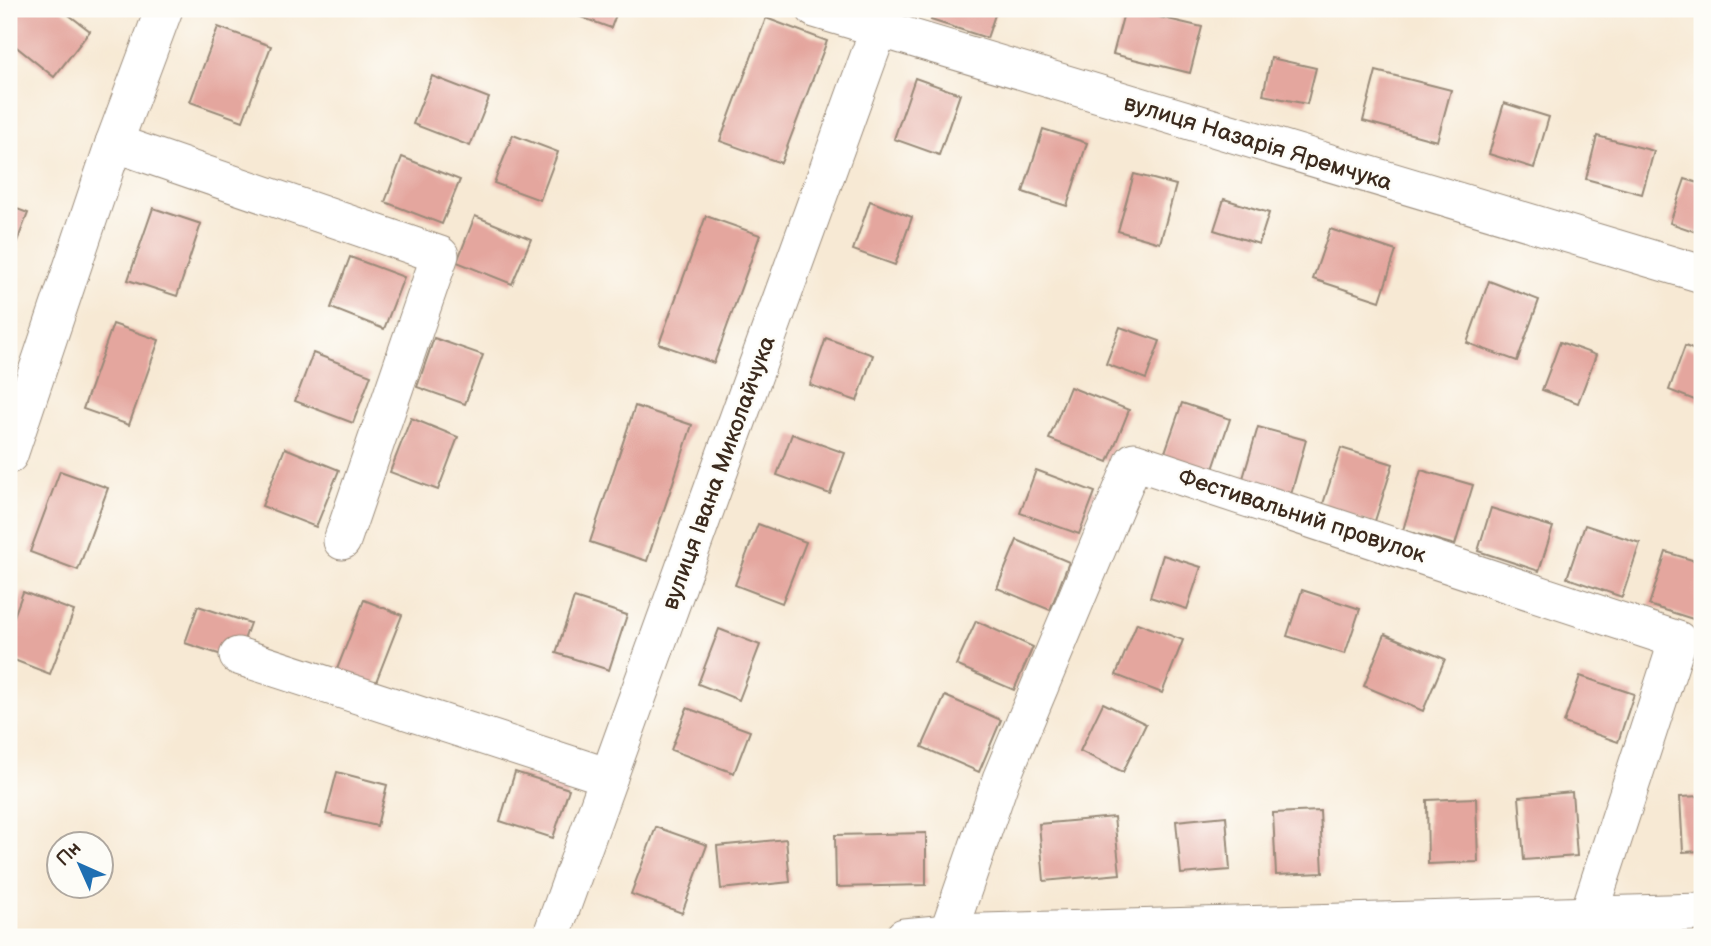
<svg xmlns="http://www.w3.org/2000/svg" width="1711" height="946" font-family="'Balsamiq Sans',sans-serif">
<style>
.building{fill:#e4a69e}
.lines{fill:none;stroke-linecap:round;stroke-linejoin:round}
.minor-casing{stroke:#998a79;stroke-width:39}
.minor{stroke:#fff;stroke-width:37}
.labels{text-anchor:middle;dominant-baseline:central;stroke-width:5;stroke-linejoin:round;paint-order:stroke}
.street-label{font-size:23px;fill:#3b2a1e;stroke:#fdfcf7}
</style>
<rect width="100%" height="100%" fill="#fdfcf7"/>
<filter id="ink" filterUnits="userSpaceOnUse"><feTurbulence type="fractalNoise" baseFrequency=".0143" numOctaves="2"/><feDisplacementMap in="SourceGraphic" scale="14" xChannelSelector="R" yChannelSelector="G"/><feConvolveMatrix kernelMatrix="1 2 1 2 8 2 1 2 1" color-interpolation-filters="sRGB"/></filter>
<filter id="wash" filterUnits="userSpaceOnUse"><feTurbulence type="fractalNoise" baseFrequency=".00686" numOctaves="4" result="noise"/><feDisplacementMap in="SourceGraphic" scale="28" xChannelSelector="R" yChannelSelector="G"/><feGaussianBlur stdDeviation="1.57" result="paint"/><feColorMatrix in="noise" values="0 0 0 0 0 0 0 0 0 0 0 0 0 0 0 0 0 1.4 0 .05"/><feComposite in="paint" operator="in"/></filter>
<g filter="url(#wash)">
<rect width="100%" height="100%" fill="#f7e9d4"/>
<g id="blocks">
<g class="building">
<path d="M9,9H61L90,31L54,77L9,41Z"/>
<path d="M559,9H618L611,28Z"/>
<path d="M935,9H997L987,38L931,20Z"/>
<path d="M1125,9L1202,27L1190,73L1113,54Z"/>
<path d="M766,18L827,41L781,163L720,141Z"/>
<path d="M218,27L271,46L243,121L190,102Z"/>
<path d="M1271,58L1316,68L1307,104L1263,95Z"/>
<path d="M1376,71L1451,90L1437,141L1363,121Z"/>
<path d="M432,76L489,98L470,146L413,124Z"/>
<path d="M915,78L960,94L939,155L894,139Z"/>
<path d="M1504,103L1549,117L1534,168L1489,154Z"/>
<path d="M1043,129L1087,143L1067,206L1023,192Z"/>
<path d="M513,135L558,152L540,200L494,183Z"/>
<path d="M1597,136L1654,151L1642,194L1586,179Z"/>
<path d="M402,157L460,180L442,224L385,202Z"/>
<path d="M1134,174L1176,185L1160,243L1118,231Z"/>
<path d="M1685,179L1702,184V234L1670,223Z"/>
<path d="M1224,199L1269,213L1259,244L1214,230Z"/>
<path d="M870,201L912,217L895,265L853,250Z"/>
<path d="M9,206L28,213L9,262Z"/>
<path d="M153,208L201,224L177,296L128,280Z"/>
<path d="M475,216L531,239L512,284L457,262Z"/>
<path d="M706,216L760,235L714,363L659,344Z"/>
<path d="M1330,229L1396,251L1380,301L1313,279Z"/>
<path d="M350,257L404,277L384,329L331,308Z"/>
<path d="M1489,281L1539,300L1517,361L1467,343Z"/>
<path d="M113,324L159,340L129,425L83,409Z"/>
<path d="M1120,327L1160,341L1146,379L1106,364Z"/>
<path d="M434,338L483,355L465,404L417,387Z"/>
<path d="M826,338L873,355L857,401L810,385Z"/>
<path d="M1560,342L1596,355L1578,403L1542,390Z"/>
<path d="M1685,346L1702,353V403L1669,390Z"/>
<path d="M313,353L371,375L353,423L295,401Z"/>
<path d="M1070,387L1129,410L1108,462L1049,439Z"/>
<path d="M1182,403L1230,419L1211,475L1163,458Z"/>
<path d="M635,406L692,425L647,561L590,542Z"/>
<path d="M411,418L458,437L438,490L390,472Z"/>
<path d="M1258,427L1306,440L1290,498L1241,485Z"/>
<path d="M792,434L845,453L830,494L777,475Z"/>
<path d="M285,448L339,470L316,527L262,506Z"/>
<path d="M1341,448L1393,464L1374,524L1322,507Z"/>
<path d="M1036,470L1095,492L1079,534L1020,513Z"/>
<path d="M1421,470L1473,485L1455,545L1403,530Z"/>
<path d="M60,471L108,488L78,570L30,552Z"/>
<path d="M1491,508L1553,527L1539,571L1478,551Z"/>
<path d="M758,524L806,542L782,603L735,585Z"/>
<path d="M1585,525L1640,543L1622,597L1567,578Z"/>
<path d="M1017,540L1069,562L1050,610L997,588Z"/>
<path d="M1666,552L1702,563V601L1696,620L1649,605Z"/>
<path d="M1163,555L1201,567L1187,609L1150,597Z"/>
<path d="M1302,590L1360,609L1345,654L1287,636Z"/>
<path d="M23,592L74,611L50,674L9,658V630Z"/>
<path d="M574,598L627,615L609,670L556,653Z"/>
<path d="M364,600L402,615L372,692L334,677Z"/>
<path d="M198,606L250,623L237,660L185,643Z"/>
<path d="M976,621L1033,647L1014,690L956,665Z"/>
<path d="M1137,623L1183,640L1162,693L1116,675Z"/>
<path d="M719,629L760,645L739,700L698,684Z"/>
<path d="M1385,634L1445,659L1423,711L1364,686Z"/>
<path d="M1580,676L1634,694L1618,742L1564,723Z"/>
<path d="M945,696L1001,720L979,772L922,747Z"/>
<path d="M1103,703L1146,724L1123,772L1080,751Z"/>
<path d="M687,708L750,731L734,773L671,750Z"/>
<path d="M9,726L17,729L9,752Z"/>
<path d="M337,772L387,785L377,826L326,814Z"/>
<path d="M515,772L569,789L553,838L500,821Z"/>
<path d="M1572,792L1577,856L1524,860L1519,797Z"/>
<path d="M1702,796V851L1683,852L1680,797Z"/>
<path d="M1476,798L1478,862L1428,864L1427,800Z"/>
<path d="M1320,811L1323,873L1276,875L1273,813Z"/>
<path d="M1226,816L1230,870L1181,874L1176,821Z"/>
<path d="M1114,817L1120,874L1044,881L1039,824Z"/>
<path d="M656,827L707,845L682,913L631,894Z"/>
<path d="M926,833V885L836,887L835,835Z"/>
<path d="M786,839L790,882L721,889L717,846Z"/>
</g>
</g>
</g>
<g filter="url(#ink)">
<use href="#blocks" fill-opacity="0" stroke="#998a79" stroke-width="2"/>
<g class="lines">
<g class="minor-casing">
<g id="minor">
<path d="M815,9L1702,274"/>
<path d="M114,143L440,255L342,541"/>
<path d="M9,455L114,143L164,9"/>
<path d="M238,656L609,777"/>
<path d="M948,933L1001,779L1134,461L1678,640L1589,913"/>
<path d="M551,937L886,9"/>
<path d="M904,937L948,933L1702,912"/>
</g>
</g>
<use href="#minor" class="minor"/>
</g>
</g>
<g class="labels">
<g class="street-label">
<text transform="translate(1258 143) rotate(17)">вулиця Назарія Яремчука</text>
<text transform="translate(719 473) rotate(-70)">вулиця Івана Миколайчука</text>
<text transform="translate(1302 516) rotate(18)">Фестивальний провулок</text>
</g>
</g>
<rect width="1711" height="946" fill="none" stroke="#fdfcf7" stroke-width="35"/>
<g transform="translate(80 865) rotate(315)"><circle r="33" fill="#fdfcf7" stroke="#afa8a0" stroke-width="2"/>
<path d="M0-5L12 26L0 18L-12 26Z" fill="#1f6fb2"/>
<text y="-10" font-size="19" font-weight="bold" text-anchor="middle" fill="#3b2a1e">Пн</text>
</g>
</svg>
